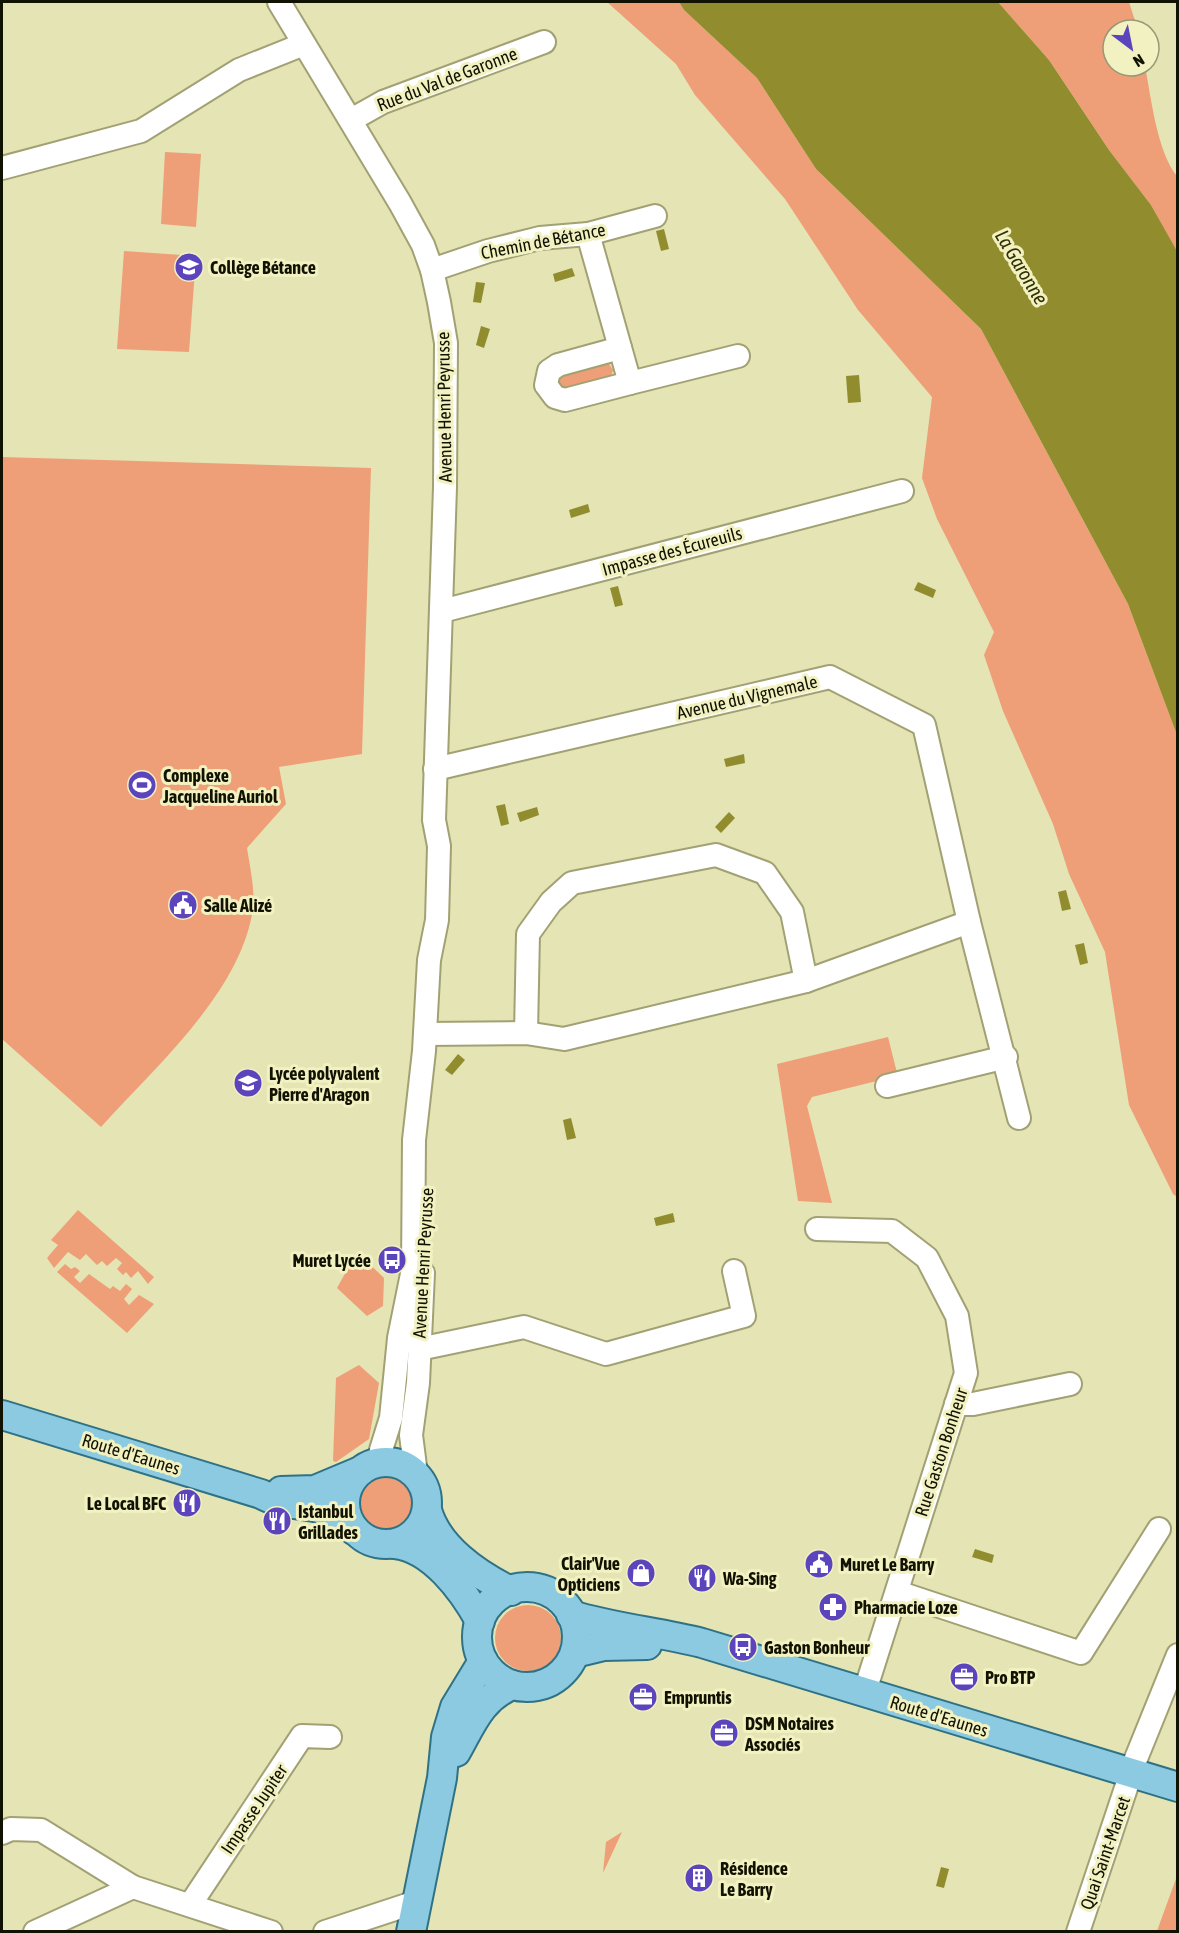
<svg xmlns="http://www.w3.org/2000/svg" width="1179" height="1933" font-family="'Asap Condensed',sans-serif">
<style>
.green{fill:#ee9f78}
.water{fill:#918d2e}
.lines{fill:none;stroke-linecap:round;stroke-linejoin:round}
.minor-casing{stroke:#a2a174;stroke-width:26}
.major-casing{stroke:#2f7286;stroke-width:32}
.minor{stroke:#fff;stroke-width:22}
.major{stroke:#8bcae1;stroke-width:28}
.labels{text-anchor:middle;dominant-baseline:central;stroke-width:6;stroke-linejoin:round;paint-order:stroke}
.street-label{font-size:18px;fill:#121202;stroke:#f2f1c1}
.poi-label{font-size:18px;font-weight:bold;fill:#121202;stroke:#f2f1c1;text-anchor:start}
.water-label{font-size:20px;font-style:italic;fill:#302f06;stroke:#f2f1c1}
</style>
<rect width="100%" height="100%" fill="#e4e4b4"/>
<g class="green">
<path d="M607,2H679L684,10L757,78L816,169L981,329L1128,604L1177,735V1197L1173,1194L1129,1105L1105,952L1069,874L1053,824L1003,711L984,655L994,632L937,519L922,478L932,397L858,310L785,199L695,95L676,64Z"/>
<path d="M998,2H1129L1138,30H1113V66H1145C1151,97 1157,152 1177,176V253L1151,205L1109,150L1049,60Z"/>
<path d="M165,152L201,154L196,227L161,224Z"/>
<path d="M124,251L196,256L189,352L117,349Z"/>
<path d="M607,361L613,370L610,381L564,394L554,377Z"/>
<path d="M2,457L371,468L362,754L279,767L286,804L247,848C250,868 255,888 253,908C242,991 155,1067 101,1127L2,1039Z"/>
<path d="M888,1037L897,1073L905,1074L812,1097L807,1106L832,1203L798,1201L777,1064Z"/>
<path d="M78,1210L154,1277L148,1284L138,1271L131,1278L126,1272L123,1275L117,1269L122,1263L116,1258L107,1266L102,1261L97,1265L86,1254L80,1260L68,1252L54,1268L47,1258L58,1245L51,1240Z"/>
<path d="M357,1252L384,1278L383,1306L367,1316L337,1288Z"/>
<path d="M65,1264L71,1269L75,1267L80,1271L74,1277L80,1283L89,1274L110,1289L113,1286L120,1291L126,1284L132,1289L124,1299L129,1305L139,1295L154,1304L127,1333L57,1272Z"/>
<path d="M359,1365L379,1383L369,1439L336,1462L333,1461L336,1378Z"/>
<circle cx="386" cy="1501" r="28"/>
<circle cx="528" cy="1638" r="33"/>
<path d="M622,1832L603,1873L606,1842Z"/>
<path d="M1177,1876V1931H1157Z"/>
</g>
<g class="water">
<path d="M679,2H998L1049,60L1109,150L1151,205L1178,253L1177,735L1128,604L981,329L816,169L757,78L684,10Z"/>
<path d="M664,229L669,249L661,251L656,231Z"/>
<path d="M572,268L575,276L555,282L553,274Z"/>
<path d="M476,282L485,283L481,303L473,302Z"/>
<path d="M481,326L490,329L484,348L476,345Z"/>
<path d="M859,375L861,402L848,403L846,376Z"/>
<path d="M588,504L590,512L571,518L569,510Z"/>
<path d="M918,582L936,590L933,598L914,590Z"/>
<path d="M618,586L623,605L615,607L610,588Z"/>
<path d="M744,754L745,763L726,767L724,759Z"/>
<path d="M505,804L509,824L501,826L496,806Z"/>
<path d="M537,807L539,815L520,822L517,813Z"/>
<path d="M729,812L735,818L721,833L715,827Z"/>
<path d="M1066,890L1071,909L1062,911L1058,892Z"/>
<path d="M1084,943L1088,963L1080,965L1075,945Z"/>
<path d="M458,1054L465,1060L452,1075L445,1070Z"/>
<path d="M571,1118L576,1138L567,1140L563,1120Z"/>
<path d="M673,1213L675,1222L656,1226L654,1218Z"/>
<path d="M975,1549L994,1555L992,1563L972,1557Z"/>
<path d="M941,1867L949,1869L944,1888L936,1886Z"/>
</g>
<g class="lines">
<g class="minor-casing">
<g id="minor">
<path d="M279,2L400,203L423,245L432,270L439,302L446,343L445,487L434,820L439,846L437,920L429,960L424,1051L414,1140L413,1269L399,1338L391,1418L381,1450L380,1462"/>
<path d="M351,120L383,102L544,42"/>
<path d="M2,168L141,131L239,70L304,44"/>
<path d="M588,234L630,383L738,356"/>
<path d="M432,270L488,251L540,238L588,234L655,216"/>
<path d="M620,348L558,365L549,371L546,385L555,397L565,400L630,383"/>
<path d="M442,611L902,491"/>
<path d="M435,769L830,677L924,725L969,922L1019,1118"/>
<path d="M526,1033L528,934L551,902L572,883L716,855L765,873L792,912L806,981"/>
<path d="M425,1034L526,1033L564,1039L806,981L969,922"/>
<path d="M887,1086L1006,1057"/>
<path d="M817,1229L892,1231L927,1258L957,1316L966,1373L864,1694"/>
<path d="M419,1349L524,1327L606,1354L744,1316L734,1271"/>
<path d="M956,1404H973L1070,1384"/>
<path d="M416,1474L411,1435L418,1383L423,1273"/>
<path d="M897,1592L1081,1653L1159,1529"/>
<path d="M2,1833L11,1829L41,1830L133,1887"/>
<path d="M190,1905L302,1736L330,1737"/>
<path d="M35,1932L133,1887L271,1932"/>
<path d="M325,1932L419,1901"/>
<path d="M1078,1932L1135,1761L1178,1655"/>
</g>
</g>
<g class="major-casing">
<g id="major">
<path d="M2,1415L261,1494C286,1507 294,1502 318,1508C333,1513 343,1522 355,1531"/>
<circle cx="386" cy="1503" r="41"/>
<path d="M281,1491L315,1490L358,1472"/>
<path d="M427,1510C437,1547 477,1575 511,1591"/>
<path d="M395,1544C432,1548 463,1590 480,1621"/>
<circle cx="527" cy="1637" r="50"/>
<path d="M571,1615C614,1628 658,1632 702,1643L1178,1787"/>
<path d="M575,1653L604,1646L647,1645"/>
<path d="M456,1752C472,1724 480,1699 512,1685"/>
<path d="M411,1932L442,1778L446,1737L455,1707L483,1661"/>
</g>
</g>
<use href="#minor" class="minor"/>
<use href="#major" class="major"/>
</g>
<defs>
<g id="school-disc" transform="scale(1.5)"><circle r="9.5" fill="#5c44bc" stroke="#f2f1c1"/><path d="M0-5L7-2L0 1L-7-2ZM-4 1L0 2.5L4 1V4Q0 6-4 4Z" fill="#fff"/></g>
<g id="stadium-disc" transform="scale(1.5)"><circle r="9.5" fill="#5c44bc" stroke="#f2f1c1"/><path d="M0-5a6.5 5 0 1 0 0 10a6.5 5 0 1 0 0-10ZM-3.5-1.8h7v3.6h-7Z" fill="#fff"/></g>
<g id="civic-disc" transform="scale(1.5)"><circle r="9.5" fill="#5c44bc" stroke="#f2f1c1"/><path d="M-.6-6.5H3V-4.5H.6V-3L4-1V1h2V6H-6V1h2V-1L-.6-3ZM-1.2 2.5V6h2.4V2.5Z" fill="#fff"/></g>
<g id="bus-disc" transform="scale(1.5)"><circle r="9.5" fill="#5c44bc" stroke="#f2f1c1"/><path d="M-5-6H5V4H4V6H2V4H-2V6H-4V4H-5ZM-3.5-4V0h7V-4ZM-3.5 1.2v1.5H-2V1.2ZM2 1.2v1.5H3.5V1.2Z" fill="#fff"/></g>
<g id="restaurant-disc" transform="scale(1.5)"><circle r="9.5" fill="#5c44bc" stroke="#f2f1c1"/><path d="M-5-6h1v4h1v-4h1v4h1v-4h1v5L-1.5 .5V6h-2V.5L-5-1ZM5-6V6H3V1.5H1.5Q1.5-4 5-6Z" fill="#fff"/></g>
<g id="shop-disc" transform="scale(1.5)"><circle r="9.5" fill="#5c44bc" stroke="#f2f1c1"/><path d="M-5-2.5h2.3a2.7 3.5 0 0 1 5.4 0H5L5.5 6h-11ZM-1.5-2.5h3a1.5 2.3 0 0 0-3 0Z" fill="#fff"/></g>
<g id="pharmacy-disc" transform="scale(1.5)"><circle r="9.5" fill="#5c44bc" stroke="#f2f1c1"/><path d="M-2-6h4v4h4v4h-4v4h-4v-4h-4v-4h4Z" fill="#fff"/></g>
<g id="office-disc" transform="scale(1.5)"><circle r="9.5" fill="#5c44bc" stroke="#f2f1c1"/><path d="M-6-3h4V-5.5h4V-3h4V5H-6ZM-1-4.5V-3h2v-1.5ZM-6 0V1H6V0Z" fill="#fff"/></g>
<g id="building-disc" transform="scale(1.5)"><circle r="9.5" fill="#5c44bc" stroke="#f2f1c1"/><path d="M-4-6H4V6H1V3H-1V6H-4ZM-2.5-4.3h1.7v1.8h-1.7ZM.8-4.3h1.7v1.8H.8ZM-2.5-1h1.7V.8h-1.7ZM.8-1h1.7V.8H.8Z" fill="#fff"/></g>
</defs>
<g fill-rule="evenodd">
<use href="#school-disc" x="189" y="267"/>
<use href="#stadium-disc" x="142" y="785"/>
<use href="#civic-disc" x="183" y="905"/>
<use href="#school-disc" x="248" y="1083"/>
<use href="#bus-disc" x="392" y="1260"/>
<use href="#restaurant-disc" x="187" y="1503"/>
<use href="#restaurant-disc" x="277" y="1521"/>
<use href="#civic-disc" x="819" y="1564"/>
<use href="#shop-disc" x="641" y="1573"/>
<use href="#restaurant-disc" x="702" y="1578"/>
<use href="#pharmacy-disc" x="833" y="1607"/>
<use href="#bus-disc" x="743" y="1647"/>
<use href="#office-disc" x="964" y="1677"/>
<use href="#office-disc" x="643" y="1697"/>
<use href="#office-disc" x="724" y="1733"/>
<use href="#building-disc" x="699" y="1878"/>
</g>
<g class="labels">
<g class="street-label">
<text transform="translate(447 79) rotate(-21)">Rue du Val de Garonne</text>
<text transform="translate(543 241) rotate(-11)">Chemin de Bétance</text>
<text transform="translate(444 407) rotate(-91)">Avenue Henri Peyrusse</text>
<text transform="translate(672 551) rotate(-15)">Impasse des Écureuils</text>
<text transform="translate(747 697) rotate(-13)">Avenue du Vignemale</text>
<text transform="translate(423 1263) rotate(-87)">Avenue Henri Peyrusse</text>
<text transform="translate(941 1452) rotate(-72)">Rue Gaston Bonheur</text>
<text transform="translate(131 1454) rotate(17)">Route d'Eaunes</text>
<text transform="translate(939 1716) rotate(17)">Route d'Eaunes</text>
<text transform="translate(254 1809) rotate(-56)">Impasse Jupiter</text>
<text transform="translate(1105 1853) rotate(-71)">Quai Saint-Marcet</text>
</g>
<g class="poi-label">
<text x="210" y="267">Collège Bétance</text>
<text x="163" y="775">Complexe<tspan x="163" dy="21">Jacqueline Auriol</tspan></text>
<text x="204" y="905">Salle Alizé</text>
<text x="269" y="1073">Lycée polyvalent<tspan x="269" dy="21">Pierre d'Aragon</tspan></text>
<text x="371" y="1260" text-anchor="end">Muret Lycée</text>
<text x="166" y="1503" text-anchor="end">Le Local BFC</text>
<text x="298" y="1511">Istanbul<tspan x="298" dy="21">Grillades</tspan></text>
<text x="620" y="1563" text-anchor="end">Clair'Vue<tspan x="620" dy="21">Opticiens</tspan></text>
<text x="840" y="1564">Muret Le Barry</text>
<text x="723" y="1578">Wa-Sing</text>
<text x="854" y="1607">Pharmacie Loze</text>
<text x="764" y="1647">Gaston Bonheur</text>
<text x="985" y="1677">Pro BTP</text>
<text x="664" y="1697">Empruntis</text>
<text x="745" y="1723">DSM Notaires<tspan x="745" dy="21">Associés</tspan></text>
<text x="720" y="1868">Résidence<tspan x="720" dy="21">Le Barry</tspan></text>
</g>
<g class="water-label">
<text transform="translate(1022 267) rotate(59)">La Garonne</text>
</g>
</g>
<rect width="1179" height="1933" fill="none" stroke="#121202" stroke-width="6"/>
<g transform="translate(1131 48) rotate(148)"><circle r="28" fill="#f2f1c1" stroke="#989875" stroke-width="1.5"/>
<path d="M0-4.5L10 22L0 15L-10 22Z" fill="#5c44bc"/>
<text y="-9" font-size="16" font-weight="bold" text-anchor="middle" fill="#121202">N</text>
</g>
</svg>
